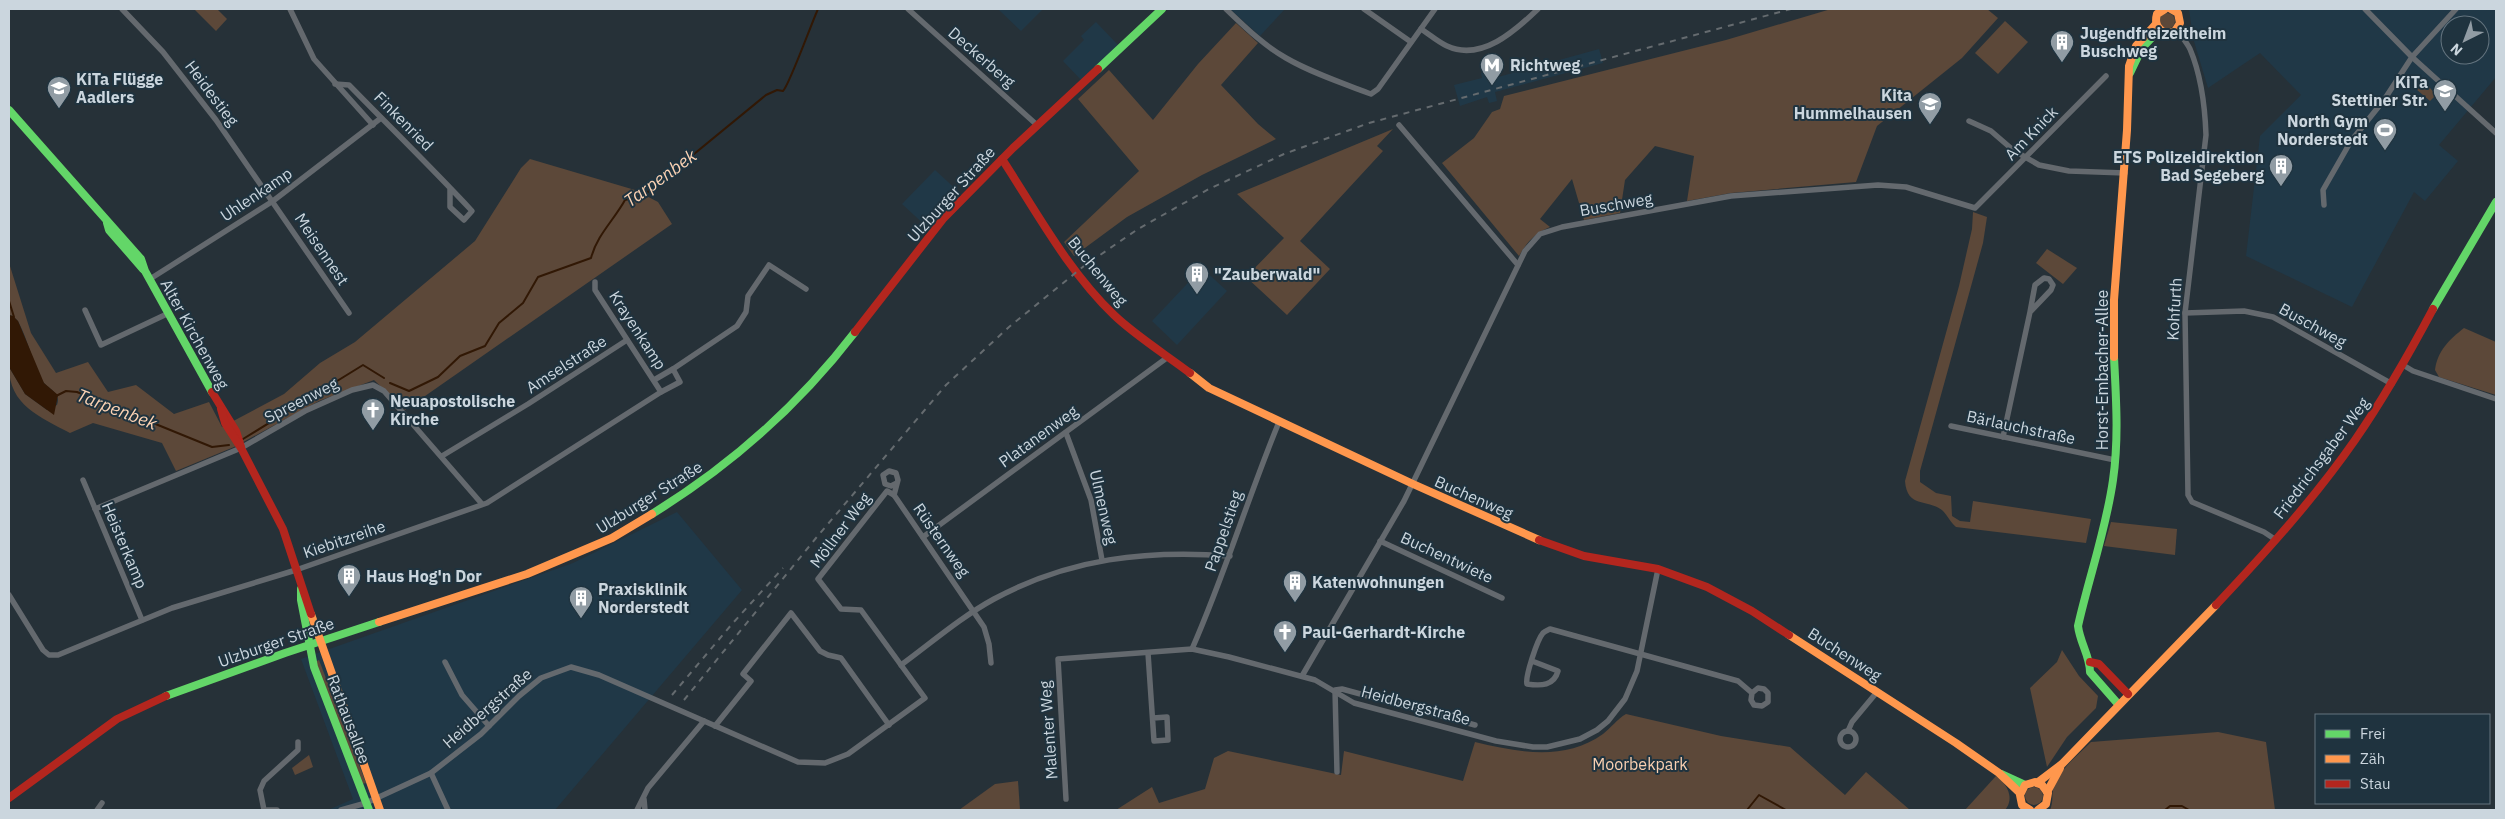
<svg xmlns="http://www.w3.org/2000/svg" width="2505" height="819" font-family="'IBM Plex Sans',sans-serif">
<style>
.built{fill:#203847;fill-rule:evenodd}
.green{fill:#5c4839}
.water{fill:#311805}
.lines{fill:none;stroke-linecap:round;stroke-linejoin:round}
.stream{stroke:#311805;stroke-width:2}
.street{stroke:#64696e;stroke-width:5.5}
.fast{stroke:#63d668;stroke-width:8}
.slow{stroke:#ff974d;stroke-width:8}
.jam{stroke:#b3261e;stroke-width:8}
.rail{stroke:#656b6f;stroke-width:2;stroke-dasharray:6 6;stroke-linecap:butt}
.labels{text-anchor:middle;dominant-baseline:central;stroke-width:4;stroke-linejoin:round;paint-order:stroke}
.poi-label{font-size:16px;font-weight:bold;fill:#cbd6de;stroke:#1f333f;text-anchor:start}
.street-label{font-size:16px;fill:#cbd6de;stroke:#1f333f}
.park-label{font-size:16px;fill:#fad0b1;stroke:#1f333f}
.water-label{font-size:18px;font-style:italic;fill:#fcd3b4;stroke:#1f333f}
</style>
<rect width="100%" height="100%" fill="#263138"/>
<g class="built">
<path d="M998,9H1043L1021,31Z"/>
<path d="M1230,9H1285L1260,36Z"/>
<path d="M2189,9H2496V77L2439,145L2458,161L2425,201L2414,192L2352,307L2246,256L2260,136L2301,95L2260,53L2208,88L2193,38ZM2450,25H2480V55H2450Z"/>
<path d="M1096,22L1119,46L1083,82L1063,61L1084,40L1081,36Z"/>
<path d="M1599,49L1603,63L1495,92L1497,101L1489,103L1487,97L1460,106L1454,85L1482,78L1481,73L1489,71L1491,79Z"/>
<path d="M935,170L959,192L927,227L902,204Z"/>
<path d="M1202,268L1227,291L1177,345L1152,321Z"/>
<path d="M677,512L742,590L555,810H328L353,799L301,659L573,563Z"/>
</g>
<g class="green">
<path d="M194,9H217L227,19L216,31Z"/>
<path d="M1831,9H1987L1998,18L1962,58L1877,126L1856,182L1731,193L1687,201L1694,156L1655,146L1625,180L1620,213L1584,220L1572,179L1540,219L1550,227C1535,233 1527,242 1519,256L1442,163L1474,138L1492,112L1500,109L1504,96L1726,40Z"/>
<circle cx="2167" cy="21" r="8"/>
<path d="M2005,21L2028,42L1998,74L1975,53Z"/>
<path d="M1236,23L1258,43L1221,85L1258,124L1276,139L1202,175L1127,217L1074,256L1064,242L1139,171L1078,99L1109,70L1153,120L1198,64Z"/>
<path d="M2424,81L2436,95L2430,101L2416,89Z"/>
<path d="M1393,129L1377,146L1383,151L1300,241L1330,269L1287,315L1246,277L1284,238L1237,194Z"/>
<path d="M530,159L635,190L658,202L672,224L405,410L374,380L319,401L234,447L176,471L162,443L93,423L70,433C40,417 9,405 9,367L25,394L47,410L57,405C62,392 47,389 42,380C32,361 28,340 18,321L13,316L9,315V263L31,333L56,373L88,362L108,392L136,385L174,414L209,402L222,427L284,394L320,363L355,342L475,241L521,168Z"/>
<path d="M1973,212L1987,217L1983,243L1920,471V482L1936,493L1951,496L1952,516L1960,521L1970,522L1973,501L2091,519L2086,543L1956,527C1950,522 1948,516 1943,511C1928,498 1907,509 1905,481L1959,286L1972,229Z"/>
<path d="M2047,249L2077,268L2063,284L2036,263Z"/>
<path d="M2464,328L2496,342V395L2439,377L2435,370C2437,351 2450,339 2464,328Z"/>
<path d="M2111,522L2177,529L2175,555L2104,546Z"/>
<path d="M2062,650L2079,676L2098,696L2096,708L2067,737L2047,767L2030,688L2057,662Z"/>
<path d="M319,660L366,783L362,784L315,662Z"/>
<path d="M1626,714L1721,736L1790,747L1845,795L1866,772L1910,810H1116L1152,787L1159,803L1205,789L1214,758L1228,751L1341,775L1344,751L1463,781L1475,742C1517,752 1564,762 1603,734C1611,728 1617,719 1626,714Z"/>
<path d="M2218,732L2266,742L2275,810H2050C2054,801 2051,794 2054,786C2060,769 2078,755 2091,742Z"/>
<path d="M309,755L313,767L295,775L292,768Z"/>
<path d="M1996,776C2007,784 2015,798 2005,810H1965Z"/>
<path d="M1018,781L1020,810H959L995,784Z"/>
<circle cx="2034" cy="796" r="9"/>
</g>
<path class="water" d="M9,315L13,316L18,321L44,383L58,395L54,415L25,394L9,367Z"/>
<g class="lines">
<g class="stream">
<path d="M9,301L14,317"/>
<path d="M390,383L409,391L438,377L460,356L485,346L499,323L523,303L538,277L591,258C597,235 614,220 625,200L644,195L766,95L777,90L783,91C789,86 812,22 818,9"/>
<path d="M56,396L66,391L77,392L212,447L229,445"/>
<path d="M243,439L363,365L384,378"/>
<path d="M1747,810L1759,795L1786,810"/>
<path d="M2165,810L2170,806H2182L2189,810"/>
</g>
<g class="street">
<path d="M122,9L163,52L216,120L349,313"/>
<path d="M290,9L314,59L373,125"/>
<path d="M908,9L1037,125"/>
<path d="M1226,9C1244,26 1263,45 1286,58C1312,73 1342,83 1371,94L1378,89L1435,9"/>
<path d="M1364,9L1411,42"/>
<path d="M2365,9L2412,57L2496,133"/>
<path d="M1421,29C1429,34 1438,42 1447,46C1481,62 1515,31 1538,9"/>
<path d="M2177,30C2181,36 2187,43 2190,49C2201,75 2205,107 2206,135L2185,313L2188,495L2192,502L2264,532L2276,540"/>
<path d="M335,84L349,85C390,127 432,168 472,211L464,220L450,207V188"/>
<path d="M1969,121L1991,131L2013,150L2039,165L2069,171L2125,173"/>
<path d="M1399,125L1518,265"/>
<path d="M2324,205L2323,190L2351,141L2384,100L2412,57L2456,9"/>
<path d="M150,279L273,201L381,118"/>
<path d="M595,282V290L661,392"/>
<path d="M85,310L101,345L169,313"/>
<path d="M2185,313L2244,311L2273,317L2392,384"/>
<path d="M2403,365L2413,371L2496,399"/>
<path d="M673,369L737,326L746,312L748,296L769,265L806,289"/>
<path d="M1951,426L2115,460"/>
<path d="M1066,433L1091,500L1102,560"/>
<path d="M2003,437L2030,312L2051,290L2053,285L2049,279L2044,278L2035,285L2030,312"/>
<path d="M442,456L528,404L627,340"/>
<path d="M83,480L142,620"/>
<path d="M897,483L891,486L885,484L883,475L889,471L896,473L898,480L894,495L984,627L989,644L991,663"/>
<path d="M95,509L241,448L305,411L352,390L373,385L384,391L482,504"/>
<path d="M923,537L1168,357"/>
<path d="M1380,541L1502,598"/>
<path d="M9,595L43,650L49,655H58L172,608L296,570L487,503L661,392L680,382L673,369L654,380"/>
<path d="M1192,649C1225,574 1248,497 1279,422"/>
<path d="M1148,653L1154,741L1168,740L1167,717L1153,718"/>
<path d="M1532,661L1558,671C1554,686 1541,686 1527,684C1525,677 1537,640 1543,633C1545,631 1548,630 1550,629L1738,681L1752,693L1751,700L1754,705L1762,706L1768,702V693L1764,689L1758,688L1752,693"/>
<path d="M445,662L462,695L489,726"/>
<path d="M901,665C931,643 961,617 994,599C1070,558 1146,550 1230,556"/>
<path d="M1302,676L1404,501L1525,251L1540,234L1562,227L1731,196L1878,185L1906,187L1975,208L2106,76"/>
<path d="M715,726L751,681L743,674L791,613L820,651L828,655L841,658L889,725"/>
<circle cx="1848" cy="739" r="8"/>
<path d="M1848,731L1852,722L1877,692"/>
<path d="M1337,772L1335,690L1342,689L1475,725"/>
<path d="M431,773L448,810"/>
<path d="M644,799L645,810"/>
<path d="M1066,799L1058,659L1192,649L1229,657L1315,680L1354,703L1496,741L1533,747H1547L1580,739L1597,730L1608,721L1625,699L1637,671L1658,569"/>
<path d="M97,810L102,803"/>
<path d="M264,810L260,790L264,781L298,750V742"/>
<path d="M267,810H277"/>
<path d="M341,810L366,803L431,773L481,734L519,696L541,678L571,667L599,675L798,762L825,763L848,754L925,698L861,610L841,609L818,579L887,491L894,495"/>
<path d="M637,810L648,788L704,721"/>
</g>
<g class="fast">
<path d="M1098,69L1162,9"/>
<path d="M2130,73L2142,48L2159,30"/>
<path d="M9,110L141,259L145,271L212,392"/>
<path d="M107,223L109,230L143,269"/>
<path d="M2433,309L2496,202"/>
<path d="M2114,357C2116,398 2119,439 2113,480C2106,530 2089,577 2078,626C2080,643 2090,656 2090,672L2118,704"/>
<path d="M652,514C730,466 799,405 855,332"/>
<path d="M301,589V600L314,667L369,810"/>
<path d="M166,696L285,653L379,622"/>
<path d="M2001,774L2025,785"/>
</g>
<g class="slow">
<path d="M2165,9L2157,14C2154,24 2158,29 2167,34L2175,31L2180,23L2178,13L2171,9"/>
<path d="M2114,357V300L2127,130L2129,66L2136,46L2156,24"/>
<path d="M1190,373L1209,388L1413,484L1539,540"/>
<path d="M311,614L380,810"/>
<path d="M379,622L527,574L612,538L652,514"/>
<path d="M1789,635L1956,743L1999,773L2020,793"/>
<path d="M2037,783L2062,764L2216,605"/>
<path d="M2047,792L2060,768"/>
<path d="M2030,810L2022,805L2020,795L2025,785L2035,782L2042,785L2048,793L2046,804L2038,810"/>
</g>
<g class="jam">
<path d="M1002,159C1036,211 1068,271 1114,315C1136,336 1165,354 1190,373"/>
<path d="M855,332L943,219L1013,148L1098,69"/>
<path d="M212,392L236,431L241,447"/>
<path d="M221,409L225,423L241,448L283,529L311,614"/>
<path d="M1539,540L1584,556L1658,569L1707,587L1752,611L1789,635"/>
<path d="M2216,605C2265,553 2314,499 2355,440C2384,398 2409,354 2433,309"/>
<path d="M2090,662L2099,664L2128,694"/>
<path d="M9,798L117,719L166,696"/>
</g>
<g class="rail">
<path d="M672,695L732,624L783,568"/>
<path d="M684,700L816,538L946,385L1009,327L1084,266L1138,229L1209,189L1284,154L1369,123L1791,9"/>
</g>
</g>
<defs>
<g id="building-pin" transform="scale(1.25)"><path d="M0 17L-7.5 6A9.5 9.5 0 1 1 7.5 6Z" fill="#919ca4" stroke="#1f333f"/><path d="M-4-6H4V6H1V3H-1V6H-4ZM-2.5-4.3h1.7v1.8h-1.7ZM.8-4.3h1.7v1.8H.8ZM-2.5-1h1.7V.8h-1.7ZM.8-1h1.7V.8H.8Z" fill="#fff"/></g>
<g id="metro-pin" transform="scale(1.25)"><path d="M0 17L-7.5 6A9.5 9.5 0 1 1 7.5 6Z" fill="#919ca4" stroke="#1f333f"/><path d="M-5.5 5V-5H-3L0 0L3-5H5.5V5H3V-.5L0 4L-3-.5V5Z" fill="#fff"/></g>
<g id="school-pin" transform="scale(1.25)"><path d="M0 17L-7.5 6A9.5 9.5 0 1 1 7.5 6Z" fill="#919ca4" stroke="#1f333f"/><path d="M0-5L7-2L0 1L-7-2ZM-4 1L0 2.5L4 1V4Q0 6-4 4Z" fill="#fff"/></g>
<g id="stadium-pin" transform="scale(1.25)"><path d="M0 17L-7.5 6A9.5 9.5 0 1 1 7.5 6Z" fill="#919ca4" stroke="#1f333f"/><path d="M0-5a6.5 5 0 1 0 0 10a6.5 5 0 1 0 0-10ZM-3.5-1.8h7v3.6h-7Z" fill="#fff"/></g>
<g id="church-pin" transform="scale(1.25)"><path d="M0 17L-7.5 6A9.5 9.5 0 1 1 7.5 6Z" fill="#919ca4" stroke="#1f333f"/><path d="M-1.2-6h2.4v3.5h3.3v2.4h-3.3V6h-2.4V-.1h-3.3v-2.4h3.3Z" fill="#fff"/></g>
</defs>
<g fill-rule="evenodd">
<use href="#building-pin" x="2062" y="42"/>
<use href="#metro-pin" x="1492" y="65"/>
<use href="#school-pin" x="59" y="88"/>
<use href="#school-pin" x="2445" y="91"/>
<use href="#school-pin" x="1930" y="104"/>
<use href="#stadium-pin" x="2385" y="130"/>
<use href="#building-pin" x="2281" y="166"/>
<use href="#building-pin" x="1197" y="274"/>
<use href="#church-pin" x="373" y="410"/>
<use href="#building-pin" x="349" y="576"/>
<use href="#building-pin" x="1295" y="582"/>
<use href="#building-pin" x="581" y="598"/>
<use href="#church-pin" x="1285" y="632"/>
</g>
<g class="labels">
<g class="poi-label">
<text x="2080" y="33">Jugendfreizeitheim<tspan x="2080" dy="18">Buschweg</tspan></text>
<text x="1510" y="65">Richtweg</text>
<text x="76" y="79">KiTa Flügge<tspan x="76" dy="18">Aadlers</tspan></text>
<text x="2428" y="82" text-anchor="end">KiTa<tspan x="2428" dy="18">Stettiner Str.</tspan></text>
<text x="1912" y="95" text-anchor="end">Kita<tspan x="1912" dy="18">Hummelhausen</tspan></text>
<text x="2368" y="121" text-anchor="end">North Gym<tspan x="2368" dy="18">Norderstedt</tspan></text>
<text x="2264" y="157" text-anchor="end">ETS Polizeidirektion<tspan x="2264" dy="18">Bad Segeberg</tspan></text>
<text x="1214" y="274">"Zauberwald"</text>
<text x="390" y="401">Neuapostolische<tspan x="390" dy="18">Kirche</tspan></text>
<text x="366" y="576">Haus Hog'n Dor</text>
<text x="1312" y="582">Katenwohnungen</text>
<text x="598" y="589">Praxisklinik<tspan x="598" dy="18">Norderstedt</tspan></text>
<text x="1302" y="632">Paul-Gerhardt-Kirche</text>
</g>
<g class="street-label">
<text transform="translate(982 57) rotate(41)">Deckerberg</text>
<text transform="translate(212 93) rotate(53)">Heidestieg</text>
<text transform="translate(404 121) rotate(45)">Finkenried</text>
<text transform="translate(2031 133) rotate(-46)">Am Knick</text>
<text transform="translate(256 194) rotate(-34)">Uhlenkamp</text>
<text transform="translate(951 194) rotate(-48)">Ulzburger Straße</text>
<text transform="translate(1616 204) rotate(-10)">Buschweg</text>
<text transform="translate(322 249) rotate(56)">Meisennest</text>
<text transform="translate(1098 271) rotate(51)">Buchenweg</text>
<text transform="translate(2174 309) rotate(-87)">Kohfurth</text>
<text transform="translate(2313 325) rotate(29)">Buschweg</text>
<text transform="translate(638 330) rotate(57)">Krayenkamp</text>
<text transform="translate(195 334) rotate(61)">Alter Kirchenweg</text>
<text transform="translate(566 364) rotate(-33)">Amselstraße</text>
<text transform="translate(2102 370) rotate(-90)">Horst-Embacher-Allee</text>
<text transform="translate(301 400) rotate(-27)">Spreenweg</text>
<text transform="translate(2021 427) rotate(12)">Bärlauchstraße</text>
<text transform="translate(1038 436) rotate(-36)">Platanenweg</text>
<text transform="translate(2321 458) rotate(-53)">Friedrichsgaber Weg</text>
<text transform="translate(649 497) rotate(-32)">Ulzburger Straße</text>
<text transform="translate(1474 497) rotate(24)">Buchenweg</text>
<text transform="translate(1104 507) rotate(77)">Ulmenweg</text>
<text transform="translate(840 530) rotate(-53)">Möllner Weg</text>
<text transform="translate(1223 531) rotate(-71)">Pappelstieg</text>
<text transform="translate(344 539) rotate(-19)">Kiebitzreihe</text>
<text transform="translate(942 540) rotate(55)">Rüsternweg</text>
<text transform="translate(125 545) rotate(67)">Heisterkamp</text>
<text transform="translate(1447 557) rotate(25)">Buchentwiete</text>
<text transform="translate(276 642) rotate(-19)">Ulzburger Straße</text>
<text transform="translate(1845 654) rotate(33)">Buchenweg</text>
<text transform="translate(1416 705) rotate(15)">Heidbergstraße</text>
<text transform="translate(487 708) rotate(-41)">Heidbergstraße</text>
<text transform="translate(349 719) rotate(69)">Rathausallee</text>
<text transform="translate(1048 730) rotate(-94)">Malenter Weg</text>
</g>
<g class="park-label">
<text x="1640" y="764">Moorbekpark</text>
</g>
<g class="water-label">
<text transform="translate(660 178) rotate(-36)">Tarpenbek</text>
<text transform="translate(117 409) rotate(21)">Tarpenbek</text>
</g>
</g>
<rect width="2505" height="819" fill="none" stroke="#cbd6de" stroke-width="20"/>
<rect x="2315" y="714" width="175" height="90" fill="#1f333f" stroke="#64747f"/>
<rect x="2325" y="730" width="25" height="8" fill="#63d668" stroke="#64747f"/>
<text x="2360" y="739" font-size="15" fill="#cbd6de">Frei</text>
<rect x="2325" y="755" width="25" height="8" fill="#ff974d" stroke="#64747f"/>
<text x="2360" y="764" font-size="15" fill="#cbd6de">Zäh</text>
<rect x="2325" y="780" width="25" height="8" fill="#b3261e" stroke="#64747f"/>
<text x="2360" y="789" font-size="15" fill="#cbd6de">Stau</text>
<g transform="translate(2465 40) rotate(222)"><circle r="24" fill="#1f333f" stroke="#64747f"/>
<path d="M0-4L9 19L0 12L-9 19Z" fill="#919ca4"/>
<text y="-8" font-size="14" font-weight="bold" text-anchor="middle" fill="#cbd6de">N</text>
</g>
</svg>
